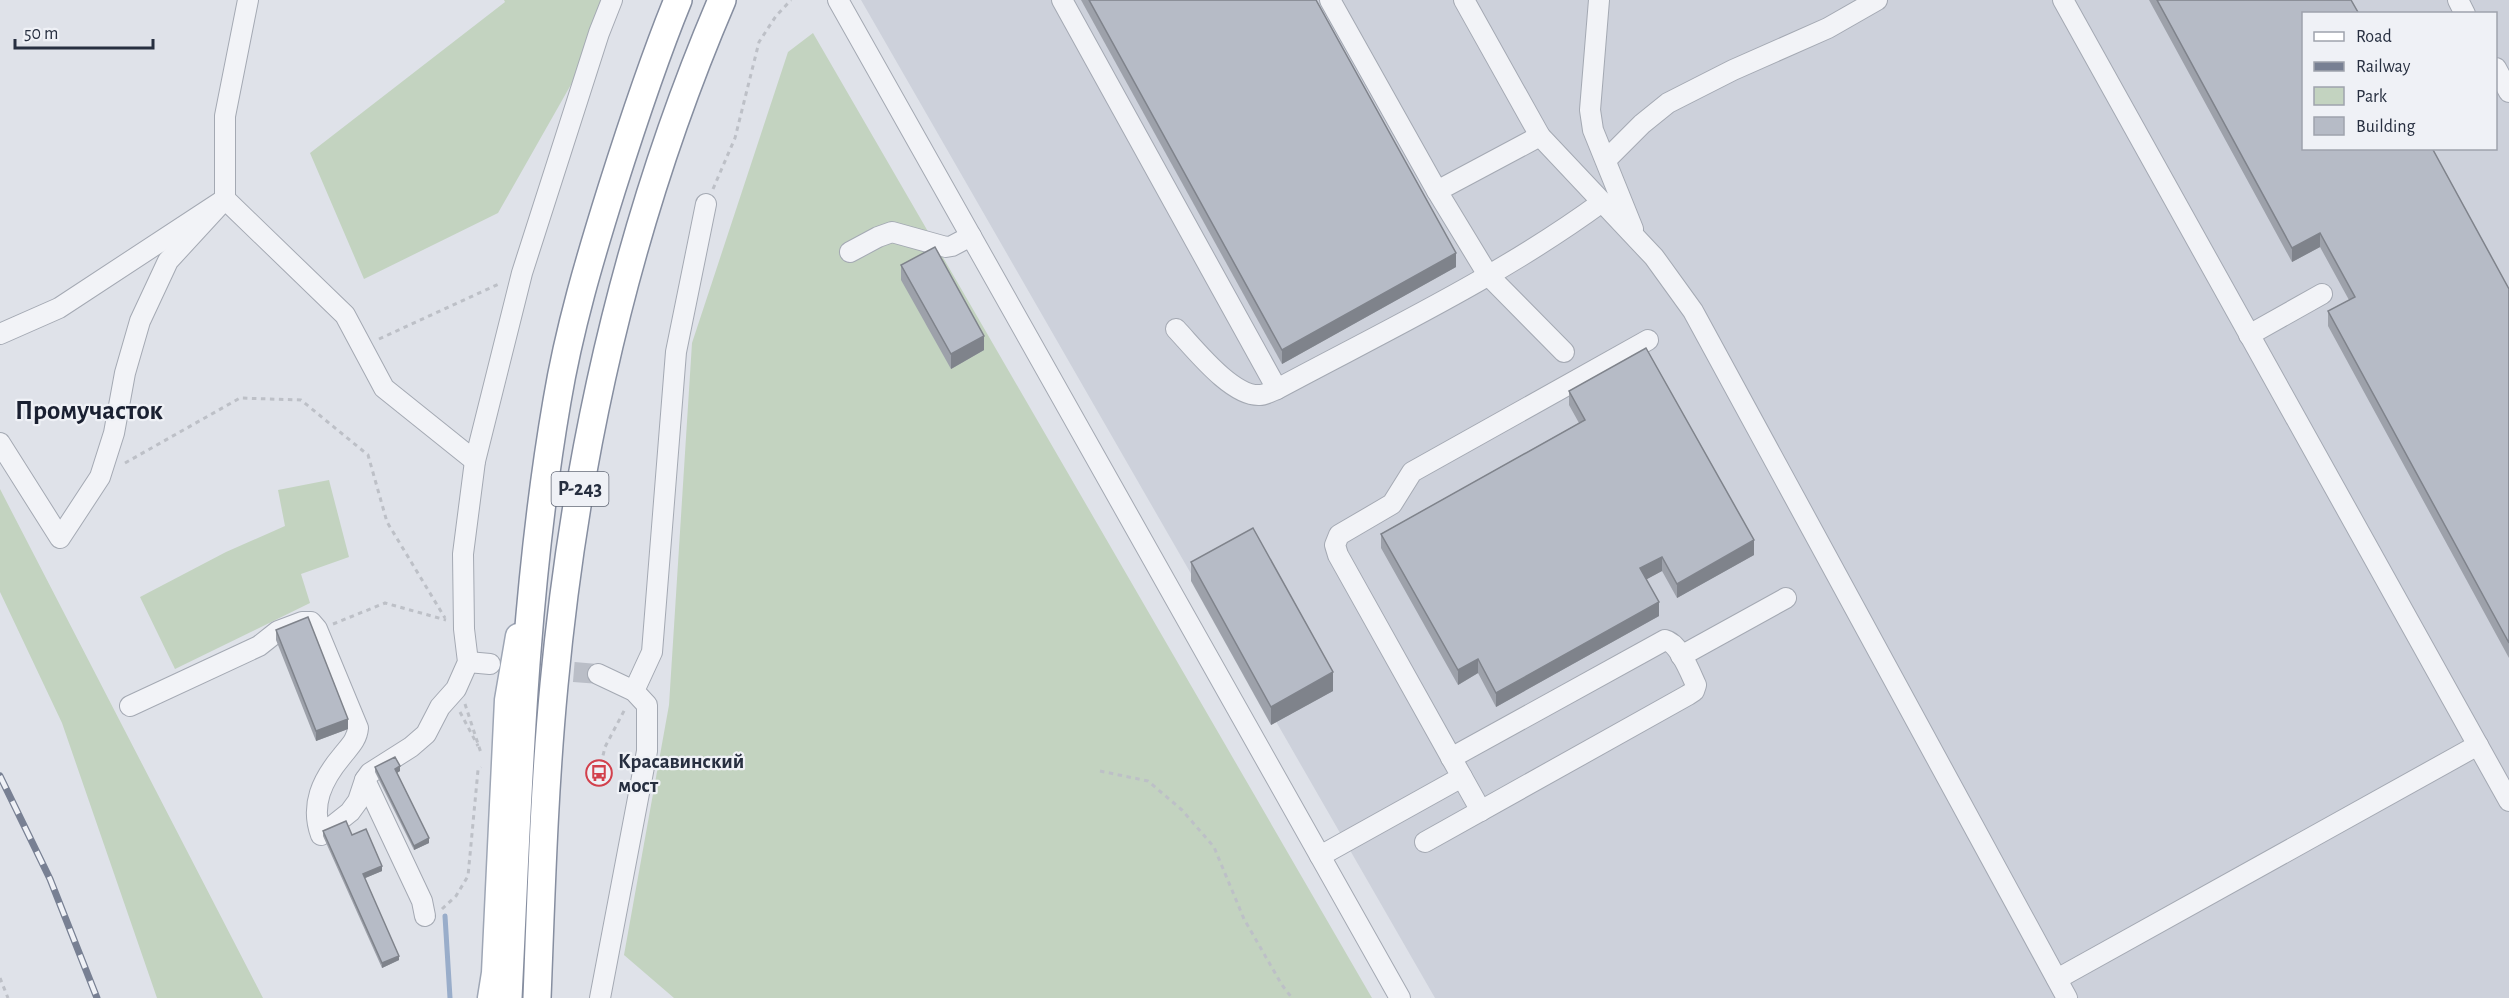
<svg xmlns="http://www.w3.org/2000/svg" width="2509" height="998" font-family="'Alegreya Sans',sans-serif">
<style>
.built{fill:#cdd1db;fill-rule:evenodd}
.green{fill:#c3d3c0}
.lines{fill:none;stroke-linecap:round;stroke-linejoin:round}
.stream{stroke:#99adca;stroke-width:5}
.minor-tunnel{stroke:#babec7;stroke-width:20;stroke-dasharray:20 10;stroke-linecap:butt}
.minor-casing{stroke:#a4a9b3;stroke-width:22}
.major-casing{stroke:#9ea6b5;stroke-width:27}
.highway-casing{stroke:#868ea0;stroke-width:30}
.path{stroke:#bdc0c7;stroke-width:3;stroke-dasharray:4.5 4.5;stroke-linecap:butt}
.minor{stroke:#f2f3f7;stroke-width:20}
.major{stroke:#fff;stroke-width:24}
.highway{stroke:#fff;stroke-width:27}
.rail-casing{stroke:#788093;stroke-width:7}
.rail{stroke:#eff1f6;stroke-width:4.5;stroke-dasharray:14;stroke-linecap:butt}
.wall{fill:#9da1aa}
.shaded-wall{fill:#7f838b}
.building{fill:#b6bbc6;stroke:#7f838b;stroke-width:1.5}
.labels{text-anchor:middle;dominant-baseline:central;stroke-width:4.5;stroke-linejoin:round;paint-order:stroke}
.shield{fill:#eff1f6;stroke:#636977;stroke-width:1.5}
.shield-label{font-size:20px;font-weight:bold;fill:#272f40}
.poi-label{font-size:21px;font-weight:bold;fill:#272f40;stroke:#eff1f6;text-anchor:start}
.district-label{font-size:27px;font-weight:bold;fill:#1a2031;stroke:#eff1f6}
</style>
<rect width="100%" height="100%" fill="#dfe2e9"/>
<path class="built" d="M861,0H2509V998H1435ZM2304,14H2496V148H2304Z"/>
<g class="green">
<path d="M504,0H602L577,74L498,213L364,279L310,153L505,2Z"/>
<path d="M813,33L1372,998H674L624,955L669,705L692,343L788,52Z"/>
<path d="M329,480L349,557L301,574L310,603L175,669L140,597L226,552L285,526L278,490Z"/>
<path d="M0,489L263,998H157L62,723L0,592Z"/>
</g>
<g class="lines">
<path class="stream" d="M445,916L450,998"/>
<path class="minor-tunnel" d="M514,667L598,674"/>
<g class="minor-casing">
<g id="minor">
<path d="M838,0L1400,998"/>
<path d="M1062,0L1277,389"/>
<path d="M1330,0L1437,191"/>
<path d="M1464,0L1540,136L1654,257L1693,311L2067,998"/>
<path d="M1599,0L1590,110L1593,130L1633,229"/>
<path d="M2063,0L2509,801"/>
<path d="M2458,0L2465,14"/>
<path d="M2496,68L2509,92"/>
<path d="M1540,136L1437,191L1488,275L1564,352"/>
<path d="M1606,160L1642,124L1668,103L1733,70L1828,28L1877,0"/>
<path d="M850,252L878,237L892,232L946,247L952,246L971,236"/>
<path d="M1176,329C1194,348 1232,397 1260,395C1265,395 1272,391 1277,389C1387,330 1501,276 1602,202"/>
<path d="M0,334L59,308L225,199L345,315L384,388L475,461"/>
<path d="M2249,335L2322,294"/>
<path d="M0,443L60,538L100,477L114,433L125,373L140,321L168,261L225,199V116L248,0"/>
<path d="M1681,656L1786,598"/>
<path d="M468,662L490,664"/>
<path d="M598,674L634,691L647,705V751L600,998"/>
<path d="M634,691L652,652L676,352L706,204"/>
<path d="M130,706L259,646L278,631L302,622H311L317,629L358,728C357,740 349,747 342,756C322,780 310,805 321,835L350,812L358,801L365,780L370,773L411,747L426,734L440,707L456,689L468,662L464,629L463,554L475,461L522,273L599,33L612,0"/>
<path d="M1462,777L1481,811"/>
<path d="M365,780L422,901L425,916"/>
<path d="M1425,842L1688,695L1694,691L1696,685C1690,672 1679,643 1665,640L1451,758"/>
<path d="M1320,856L1462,777L1338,555L1335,545L1339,535L1392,504L1412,472L1648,340"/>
<path d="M2057,979L2478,745"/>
</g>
</g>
<g class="major-casing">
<path id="major" d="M490,998L494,973L507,700L518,636"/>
</g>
<g class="highway-casing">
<g id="highway">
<path d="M508,998C518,799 523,598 557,401C569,329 590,258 612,188C632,125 653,61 678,0"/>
<path d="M537,998C541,894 544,789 554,685C576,451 629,217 722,0"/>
</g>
</g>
<g class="path">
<path d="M713,189L735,138L759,42L776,16L791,0"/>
<path d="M379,339L501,283"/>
<path d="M125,463L240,398L301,400L368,455L387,522L445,618"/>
<path d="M333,624L385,603L446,620"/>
<path d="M465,704L481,753"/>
<path d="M460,712L478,746"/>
<path d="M1100,771L1148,781L1182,810L1214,847L1244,919L1282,985L1292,998"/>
<path d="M599,773L605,747L625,709"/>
<path d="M442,909L456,896L468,876L478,770L481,767"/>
<path d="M0,978L8,998"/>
</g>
<use href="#minor" class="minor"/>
<use href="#major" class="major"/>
<use href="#highway" class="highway"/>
<g class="rail-casing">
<path id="rail" d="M0,776L50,879L97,998"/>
</g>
<use href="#rail" class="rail"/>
</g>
<g class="wall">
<path d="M1081,0H1316L1456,267L1282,364Z"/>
<path d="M2149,0H2351L2509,289V658L2328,326V311L2349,300L2320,247L2292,262Z"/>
<path d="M901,265L984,350L951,369L901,280Z"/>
<path d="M1569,391L1754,555L1677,598L1662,571L1646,579L1659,616L1496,707L1478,673L1458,685L1381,548V534L1579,423L1569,405Z"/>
<path d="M1191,562L1333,691L1271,725L1191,581Z"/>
<path d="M276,630L348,729L316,741L276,640Z"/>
<path d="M375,767L400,771L397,773L429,843L414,850L375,772Z"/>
<path d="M323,831L352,835L382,871L365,878L399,960L382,968L323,836Z"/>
</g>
<g class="shaded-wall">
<path d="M2320,233V247L2292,262V248Z"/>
<path d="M1456,253V267L1282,364V350Z"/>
<path d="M984,336V350L951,369V354Z"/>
<path d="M1754,540V555L1677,598V584Z"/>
<path d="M1662,557V571L1640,583V568Z"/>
<path d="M1659,602V616L1496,707V693Z"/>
<path d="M1478,659V673L1458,685V670Z"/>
<path d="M1333,672V691L1271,725V707Z"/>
<path d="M348,719V729L316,741V731Z"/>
<path d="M400,766V771L395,774V769Z"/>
<path d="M429,838V843L414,850V846Z"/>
<path d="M382,866V871L363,879V874Z"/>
<path d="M399,956V960L382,968V963Z"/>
</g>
<g class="building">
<path d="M1089,0H1316L1456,253L1282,350Z"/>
<path d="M2157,0H2351L2359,14H2304V148H2432L2509,289V643L2328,311L2355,297L2320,233L2292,248Z"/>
<path d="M935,247L984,336L951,354L901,265Z"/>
<path d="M1646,348L1754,540L1677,584L1662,557L1640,568L1659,602L1496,693L1478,659L1458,670L1381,534L1585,420L1569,391Z"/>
<path d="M1253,528L1333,672L1271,707L1191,562Z"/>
<path d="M308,617L348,719L316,731L276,630Z"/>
<path d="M395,757L400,766L395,769L429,838L414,846L375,767Z"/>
<path d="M346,821L352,835L366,829L382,866L363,874L399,956L382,963L323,831Z"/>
</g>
<defs>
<g id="bus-ring" transform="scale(1.35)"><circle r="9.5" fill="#eff1f6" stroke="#d2404c" stroke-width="1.5"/><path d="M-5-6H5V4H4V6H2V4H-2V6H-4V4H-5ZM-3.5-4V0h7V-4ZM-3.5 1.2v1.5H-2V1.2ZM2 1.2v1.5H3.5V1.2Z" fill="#d2404c"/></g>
</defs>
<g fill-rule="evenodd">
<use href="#bus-ring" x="599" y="773"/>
</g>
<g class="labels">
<rect class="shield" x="551.5" y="472" width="57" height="34" rx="4.5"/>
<g class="shield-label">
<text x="580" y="489">Р-243</text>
</g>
<g class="poi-label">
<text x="618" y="761">Красавинский<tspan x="618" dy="24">мост</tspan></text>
</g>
<g class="district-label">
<text x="89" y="410">Промучасток</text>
</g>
</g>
<rect x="2302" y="12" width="195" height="138" fill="#eff1f6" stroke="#9fa3ad" stroke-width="1.5"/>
<rect x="2314" y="32" width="30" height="9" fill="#ffffff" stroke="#9fa3ad" stroke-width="1.5"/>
<text x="2356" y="42" font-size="18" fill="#272f40">Road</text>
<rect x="2314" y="62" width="30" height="9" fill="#788093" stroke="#9fa3ad" stroke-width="1.5"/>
<text x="2356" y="72" font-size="18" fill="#272f40">Railway</text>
<rect x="2314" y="87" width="30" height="18" fill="#c3d3c0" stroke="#9fa3ad" stroke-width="1.5"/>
<text x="2356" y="102" font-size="18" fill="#272f40">Park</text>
<rect x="2314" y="117" width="30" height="18" fill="#b6bbc6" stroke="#9fa3ad" stroke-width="1.5"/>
<text x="2356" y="132" font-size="18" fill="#272f40">Building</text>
<path d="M15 39v9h138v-9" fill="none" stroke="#272f40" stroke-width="3"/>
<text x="24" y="39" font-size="18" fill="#272f40" stroke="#eff1f6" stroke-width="4.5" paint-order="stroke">50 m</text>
</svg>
